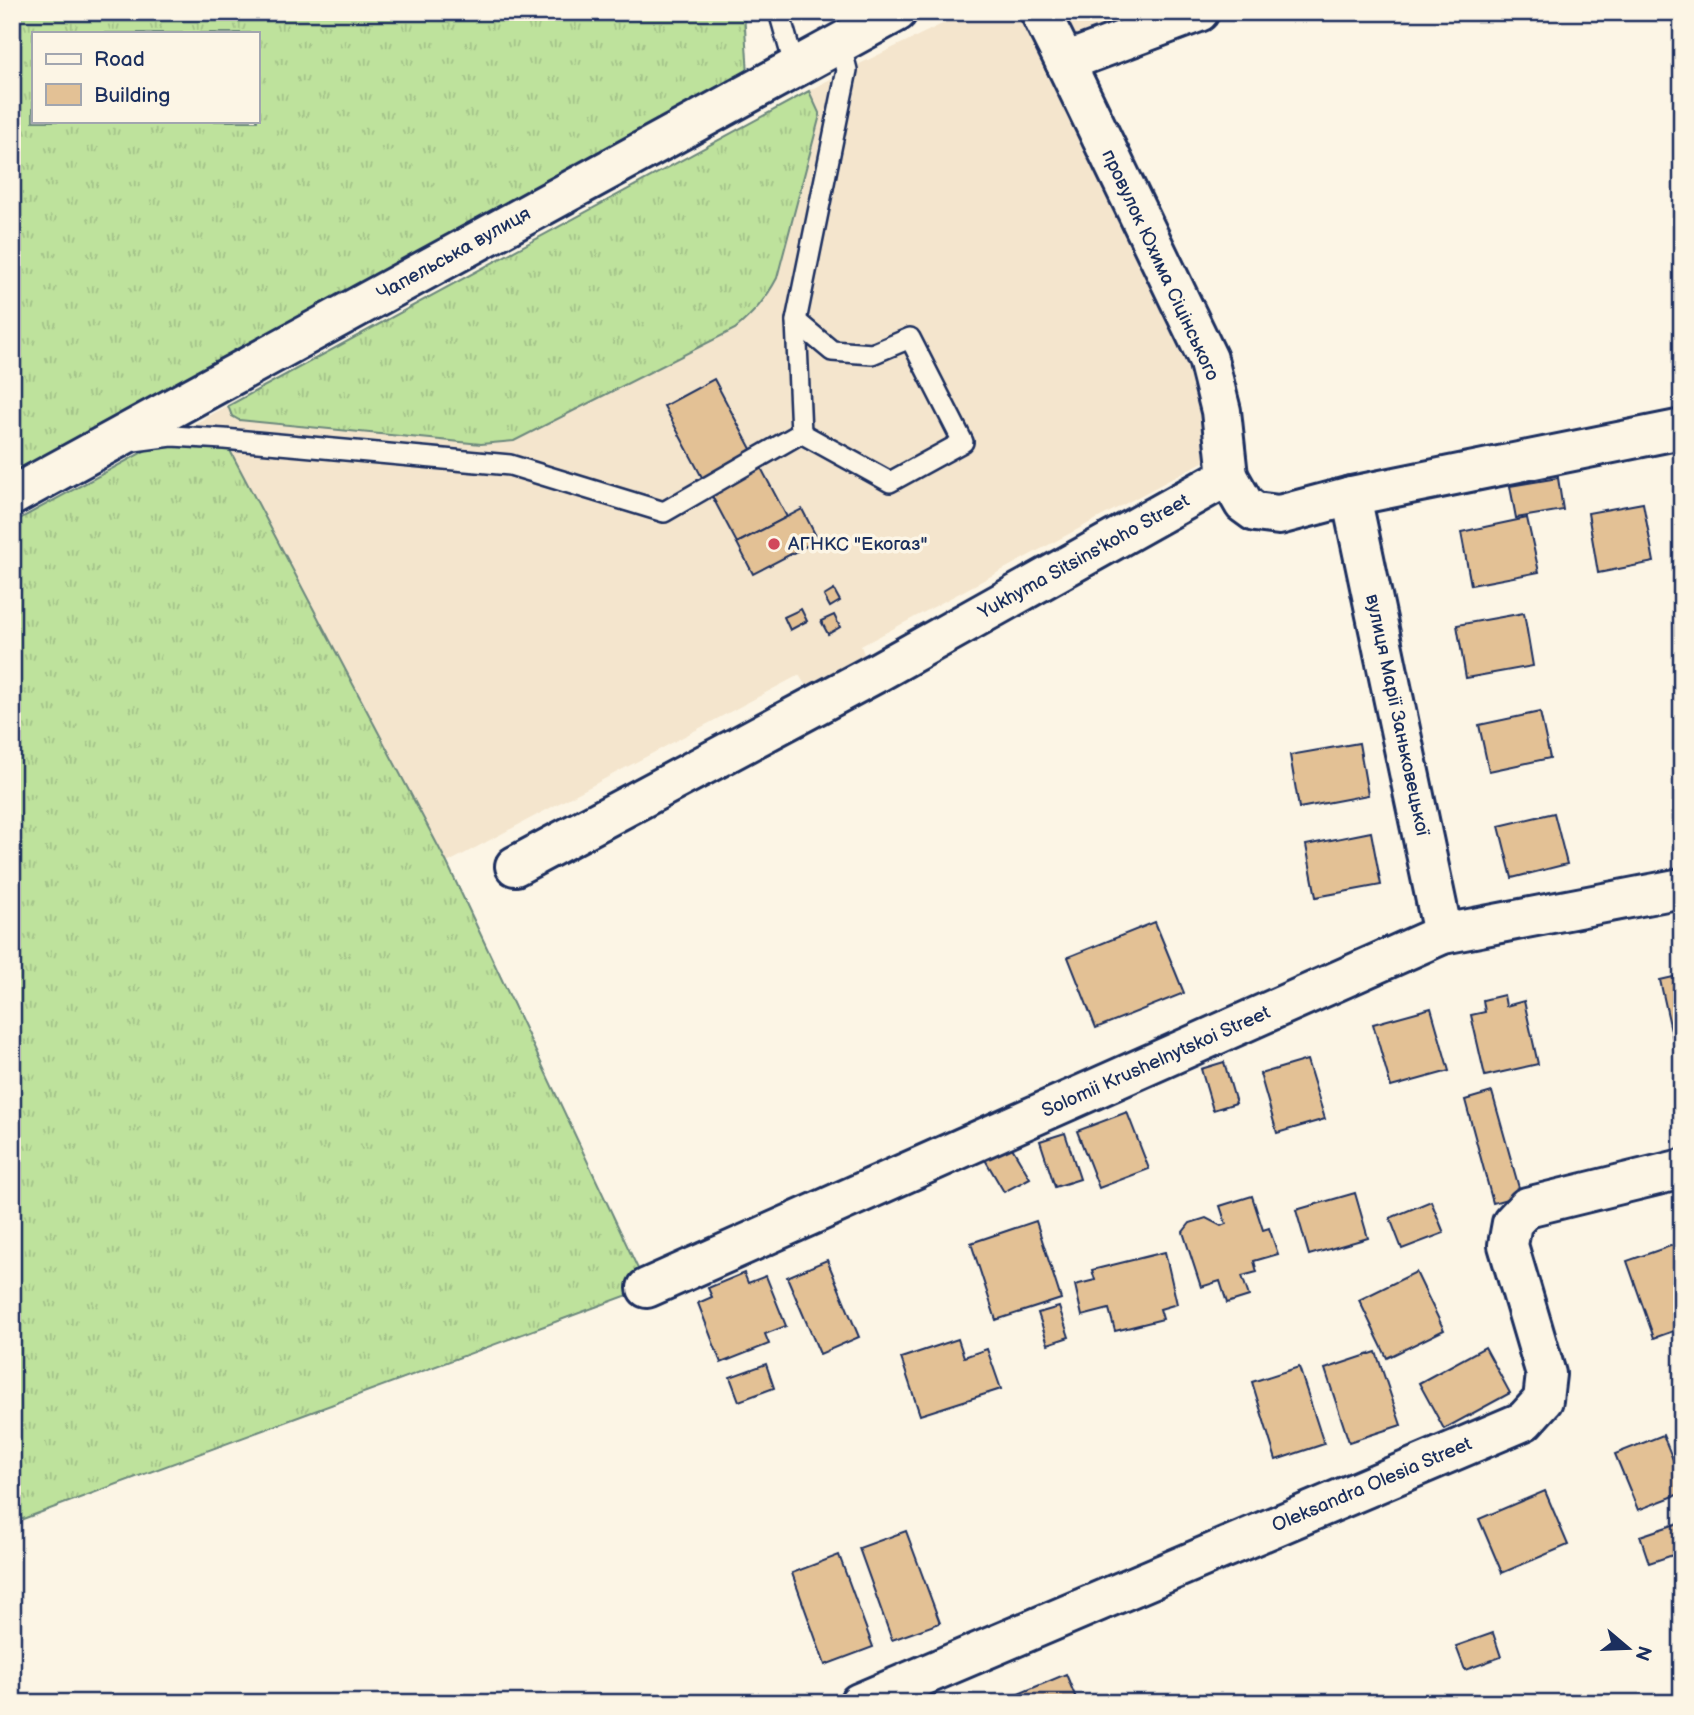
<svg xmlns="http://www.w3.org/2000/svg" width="1694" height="1715" font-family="'Balsamiq Sans',sans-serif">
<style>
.built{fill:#f4e5cd}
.grass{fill:url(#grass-tufts);stroke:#6c887d;stroke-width:2;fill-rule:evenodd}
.building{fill:#e3c195;stroke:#1b2f5e;stroke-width:2}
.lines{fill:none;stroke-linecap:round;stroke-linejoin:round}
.lane-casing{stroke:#1b2f5e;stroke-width:24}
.street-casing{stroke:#1b2f5e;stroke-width:44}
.secondary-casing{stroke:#1b2f5e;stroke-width:44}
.lane{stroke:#fcf5e5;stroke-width:19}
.street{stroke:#fcf5e5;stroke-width:38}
.secondary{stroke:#fcf5e5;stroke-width:38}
.poi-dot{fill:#d1495b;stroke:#fcf5e5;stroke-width:2.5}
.labels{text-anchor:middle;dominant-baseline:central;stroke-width:7;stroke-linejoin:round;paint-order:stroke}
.street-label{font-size:19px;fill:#1b2f5e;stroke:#fcf5e5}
.poi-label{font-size:19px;fill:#1b2f5e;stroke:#fcf5e5;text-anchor:start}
</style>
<defs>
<pattern id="grass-tufts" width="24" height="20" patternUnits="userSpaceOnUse" patternTransform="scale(1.75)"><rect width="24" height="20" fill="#bee29c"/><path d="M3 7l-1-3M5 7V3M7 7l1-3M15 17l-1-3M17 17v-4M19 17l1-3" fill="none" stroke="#a3c289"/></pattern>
</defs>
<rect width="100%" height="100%" fill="#fcf5e5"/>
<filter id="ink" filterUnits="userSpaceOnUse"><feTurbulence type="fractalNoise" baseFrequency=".0143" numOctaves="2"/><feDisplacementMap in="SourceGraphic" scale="14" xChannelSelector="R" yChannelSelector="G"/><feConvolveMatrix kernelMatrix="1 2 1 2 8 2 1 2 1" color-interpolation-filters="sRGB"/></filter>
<g filter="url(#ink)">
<path class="built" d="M967,12H1199L1066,62L1225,450L861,646L866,659L809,691L799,675L447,863L224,440L172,436L847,70Z"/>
<g class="grass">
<path d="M12,12H744L749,91L12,496ZM33,33H257V121H33Z"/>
<path d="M809,91L820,115L777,278C766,299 754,313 735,329L514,441L481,444L239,420L232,416L228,406Z"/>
<path d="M172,436L224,439L447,863L647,1288L12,1523V523Z"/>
</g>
<g class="building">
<path d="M714,379L787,517L737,543L664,406Z"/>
<path d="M1558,478L1563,510L1516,518L1510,486Z"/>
<path d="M1643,503L1654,562L1598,573L1588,513Z"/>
<path d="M802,509L818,540L753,574L737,543Z"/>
<path d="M1527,518L1539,572L1471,585L1461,532Z"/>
<path d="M834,590L840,601L830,607L824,596Z"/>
<path d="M801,609L807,621L790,630L784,617Z"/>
<path d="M1524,613L1533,666L1466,678L1457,625Z"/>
<path d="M834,615L840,627L828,634L821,621Z"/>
<path d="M1540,712L1550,758L1489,771L1479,725Z"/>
<path d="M1359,743L1368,795L1299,808L1290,755Z"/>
<path d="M1554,813L1567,864L1512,878L1499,826Z"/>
<path d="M1371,832L1381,885L1316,897L1306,845Z"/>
<path d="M1155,922L1184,993L1096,1028L1068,957Z"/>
<path d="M1682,975V1062H1678L1660,980Z"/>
<path d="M1504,995L1506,1006L1524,1001L1538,1064L1485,1076L1471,1015L1485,1012L1483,1000Z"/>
<path d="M1431,1008L1449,1071L1391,1087L1373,1024Z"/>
<path d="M1307,1060L1325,1119L1277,1133L1260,1074Z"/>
<path d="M1224,1062L1236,1103L1213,1110L1201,1069Z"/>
<path d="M1492,1092L1521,1195L1493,1203L1465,1100Z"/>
<path d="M1127,1112L1149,1169L1099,1188L1077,1131Z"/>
<path d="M1065,1133L1080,1179L1055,1187L1040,1141Z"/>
<path d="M1005,1136L1030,1178L1004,1192L980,1151Z"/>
<path d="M1355,1193L1368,1238L1309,1255L1296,1210Z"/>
<path d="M1252,1196L1263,1230L1269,1228L1278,1254L1254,1261L1257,1272L1242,1276L1249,1296L1227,1303L1220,1281L1201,1287L1183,1232L1190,1223L1206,1218L1221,1226L1226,1224L1220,1206Z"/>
<path d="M1431,1201L1444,1233L1402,1249L1390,1218Z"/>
<path d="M1036,1221L1061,1299L996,1320L971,1243Z"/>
<path d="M1682,1242V1328L1654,1338L1627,1261Z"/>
<path d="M1165,1252L1177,1304L1160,1309L1163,1319L1115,1331L1109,1309L1082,1316L1075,1285L1095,1280L1092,1270Z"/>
<path d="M827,1260L859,1337L820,1354L787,1277Z"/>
<path d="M1416,1272L1444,1330L1387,1358L1359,1300Z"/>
<path d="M744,1273L748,1283L766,1276L786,1326L765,1334L769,1344L721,1363L698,1303L712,1297L708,1288Z"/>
<path d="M1059,1307L1069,1337L1048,1344L1038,1313Z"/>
<path d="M958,1339L964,1357L987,1349L1001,1389L920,1415L901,1358Z"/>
<path d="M1485,1347L1510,1393L1444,1429L1419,1383Z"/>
<path d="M1376,1352L1401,1425L1349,1442L1325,1369Z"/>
<path d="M766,1364L774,1388L739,1401L730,1377Z"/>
<path d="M1299,1367L1324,1444L1276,1460L1252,1382Z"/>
<path d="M1663,1435L1682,1482V1493L1638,1510L1615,1454Z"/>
<path d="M1545,1491L1568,1545L1502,1573L1479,1519Z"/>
<path d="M1682,1522V1552L1649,1563L1640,1536Z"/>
<path d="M906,1531L940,1623L892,1640L859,1548Z"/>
<path d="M839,1555L873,1647L825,1665L792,1573Z"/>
<path d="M1493,1633L1501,1657L1465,1670L1456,1646Z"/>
<path d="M1066,1674L1078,1703H1011L1009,1698Z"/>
</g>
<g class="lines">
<g class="lane-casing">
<g id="lane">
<path d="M779,12L795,68"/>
<path d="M796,321L832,351L872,354L910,338L963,442L890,482L801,433"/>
<path d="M134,441L172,436L224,439L510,465L664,512L801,433L796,321L847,70L840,43"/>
</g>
</g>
<g class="street-casing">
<g id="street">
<path d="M1040,12L1065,62"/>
<path d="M1199,12L1065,62L1208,359L1221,411L1228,476"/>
<path d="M1351,496L1443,934"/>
<path d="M515,866L878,672L1228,476L1244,504L1255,512L1279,515L1351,496L1682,429"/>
<path d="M647,1288L1443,934L1682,888"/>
<path d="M859,1703L1524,1421L1543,1400L1546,1374L1508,1245L1512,1223L1527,1207L1682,1169"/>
</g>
</g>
<g class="secondary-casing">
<path id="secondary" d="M12,496L897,12"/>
</g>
<use href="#lane" class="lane"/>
<use href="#street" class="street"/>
<use href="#secondary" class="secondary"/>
</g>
</g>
<circle class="poi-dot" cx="774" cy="544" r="7"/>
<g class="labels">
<g class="street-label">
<text transform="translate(454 254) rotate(-29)">Чапельська вулиця</text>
<text transform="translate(1160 265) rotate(65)">провулок Юхима Сіцінського</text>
<text transform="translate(1084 557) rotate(-29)">Yukhyma Sitsins'koho Street</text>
<text transform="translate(1397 715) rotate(78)">вулиця Марії Заньковецької</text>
<text transform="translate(1156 1062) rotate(-24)">Solomii Krushelnytskoi Street</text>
<text transform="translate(1372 1485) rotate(-23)">Oleksandra Olesia Street</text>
</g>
<g class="poi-label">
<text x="788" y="544">АГНКС "Екогаз"</text>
</g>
</g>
<rect width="1694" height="1715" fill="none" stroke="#fcf5e5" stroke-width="42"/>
<rect x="21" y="21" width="1652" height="1673" fill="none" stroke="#1b2f5e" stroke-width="2.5" filter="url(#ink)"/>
<rect x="32" y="32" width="228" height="91" fill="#fcf5e5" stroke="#a2a6af" stroke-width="2"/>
<rect x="46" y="54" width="35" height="10" fill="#fcf5e5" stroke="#a2a6af" stroke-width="2"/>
<text x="94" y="66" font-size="21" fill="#1b2f5e">Road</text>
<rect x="46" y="84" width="35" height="21" fill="#e3c195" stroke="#a2a6af" stroke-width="2"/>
<text x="94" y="102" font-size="21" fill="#1b2f5e">Building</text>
<g transform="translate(1628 1648) rotate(109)" stroke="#fcf5e5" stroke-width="5" paint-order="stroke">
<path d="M0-5L12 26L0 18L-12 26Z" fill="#1b2f5e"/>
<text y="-10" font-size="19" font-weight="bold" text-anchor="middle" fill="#1b2f5e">N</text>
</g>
</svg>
